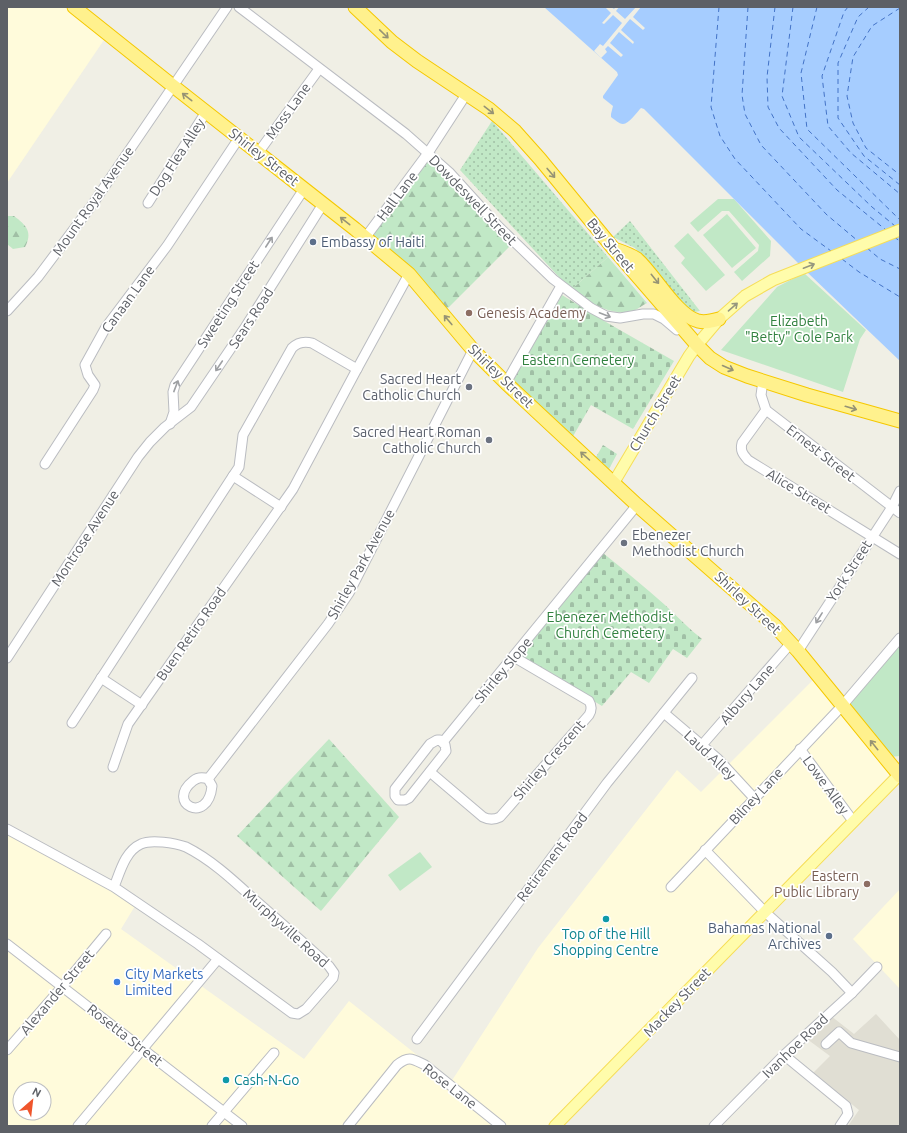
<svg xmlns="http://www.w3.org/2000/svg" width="907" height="1133" font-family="Ubuntu,sans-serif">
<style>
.commercial{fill:#fffbdb;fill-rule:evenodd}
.education{fill:#e0ded3}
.grass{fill:url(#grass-dots)}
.forest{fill:url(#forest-firs)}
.cemetery{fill:url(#cemetery-stones)}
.green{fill:#c1e8c6}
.water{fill:#a6cdff}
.pier{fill:#f0efe5}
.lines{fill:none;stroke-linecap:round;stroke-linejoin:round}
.ferry{stroke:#4373c7;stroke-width:1;stroke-dasharray:5 4;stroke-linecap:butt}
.minor-casing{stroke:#babcc1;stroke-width:11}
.major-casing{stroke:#f6de58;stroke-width:13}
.highway-casing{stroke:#f5c800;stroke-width:15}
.minor{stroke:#fff;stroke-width:9}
.major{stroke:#fffcab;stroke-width:11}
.highway{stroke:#fff18d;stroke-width:13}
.oneway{stroke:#969374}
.oneway2{stroke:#9ea0a3}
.oneway3{stroke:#96977e}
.service-dot{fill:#5c6f8a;stroke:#fff;stroke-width:1.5}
.education-dot{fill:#8d6e63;stroke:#fff;stroke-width:1.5}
.worship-dot{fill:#6b7280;stroke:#fff;stroke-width:1.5}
.culture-dot{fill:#0f9aa8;stroke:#fff;stroke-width:1.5}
.shop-dot{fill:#3f7fe0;stroke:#fff;stroke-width:1.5}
.labels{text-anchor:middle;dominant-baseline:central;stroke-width:3.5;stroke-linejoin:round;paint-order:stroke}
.street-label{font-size:14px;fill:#5d6066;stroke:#fff}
.service-label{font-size:14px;fill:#4e5e75;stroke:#fff;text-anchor:start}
.education-label{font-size:14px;fill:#785e54;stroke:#fff;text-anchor:start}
.park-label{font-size:14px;fill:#31813f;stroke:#fff}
.worship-label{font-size:14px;fill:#5b616d;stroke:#fff;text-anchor:end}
.culture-label{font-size:14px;fill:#0d838f;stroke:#fff}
.shop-label{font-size:14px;fill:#366cbe;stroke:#fff;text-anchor:start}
</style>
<defs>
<pattern id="grass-dots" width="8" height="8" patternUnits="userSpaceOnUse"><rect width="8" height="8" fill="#c1e8c6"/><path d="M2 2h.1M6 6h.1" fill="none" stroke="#a0bfa5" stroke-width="1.8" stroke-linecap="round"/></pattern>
<pattern id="forest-firs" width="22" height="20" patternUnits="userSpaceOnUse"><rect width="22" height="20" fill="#c1e8c6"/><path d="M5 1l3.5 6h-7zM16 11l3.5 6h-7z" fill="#a0bfa5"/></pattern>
<pattern id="cemetery-stones" width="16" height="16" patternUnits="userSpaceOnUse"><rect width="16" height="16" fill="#c1e8c6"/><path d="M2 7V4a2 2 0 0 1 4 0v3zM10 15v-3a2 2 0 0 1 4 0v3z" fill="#a0bfa5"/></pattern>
</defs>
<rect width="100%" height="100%" fill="#f0efe5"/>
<g class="commercial">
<path d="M7,7H69L106,37L7,183Z"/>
<path d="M815,678L890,775L547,1126H7V833L106,885L135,906L121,929L304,1059L349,1001L451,1082L538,948L677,770L701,792ZM20,1089H44V1113H20Z"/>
<path d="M900,889V986L899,988L853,939Z"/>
</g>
<path class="education" d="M876,1014L900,1040V1126H848L859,1110L813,1073L830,1056L807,1039L831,1016L854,1034Z"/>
<g class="grass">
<path d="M492,121L608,257L571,290L460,170Z"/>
<path d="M630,221L700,311L689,313L635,248L613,237Z"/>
</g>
<g class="forest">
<path d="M429,160C458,187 481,219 510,246L446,310L371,237Z"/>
<path d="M7,216H14C26,225 33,232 25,247L13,249L7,244Z"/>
<path d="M608,257L647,303C643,305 638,309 633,311C610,317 590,302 571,290Z"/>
<path d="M329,739L399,817L321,911L237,836Z"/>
</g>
<g class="cemetery">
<path d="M562,295L606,322L674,361L633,429L591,405L572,438L511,383Z"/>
<path d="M603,445L617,454L609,469L596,457Z"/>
<path d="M603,553C624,570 645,587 665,605C678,617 689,629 702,639L687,658L673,649L649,683L631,672L602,706L519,656Z"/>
</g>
<g class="green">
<path d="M718,199H734L771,241L770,256L742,281L734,272L758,251L759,245L729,211H722L698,232L690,223Z"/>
<path d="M727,214L756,248L732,268L703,235Z"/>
<path d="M688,233L725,275L706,291L681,263L685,258L674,246Z"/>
<path d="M804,273L866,330L860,339L843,392L721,350L777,287Z"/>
<path d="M900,645V756L889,757L846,705Z"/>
<path d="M420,852L432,867L400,891L388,875Z"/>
</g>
<path class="water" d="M544,7H900V361L808,273L644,109L641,108C637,112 629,124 623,124C619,124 614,119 611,117V114L613,106L603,98V96L618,75L617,72Z"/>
<path class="pier" d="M605,7H611L614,9L616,7H619L616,11L625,19L636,7H641L633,17L645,28L643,30L630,19L621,30L634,42L633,44L619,32L610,43L623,55L621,57L608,46L605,49L607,52L601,58L594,51L600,44L603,46L622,23L613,15L604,24L602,23L611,13Z"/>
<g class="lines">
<g class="ferry">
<path d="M719,7L711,107L720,136L735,159L801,229L831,251"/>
<path d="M748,7L742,95L745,114L761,145L827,215L858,241"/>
<path d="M775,7L767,77L768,107L779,128L837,190L886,230"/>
<path d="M793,7L782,96L799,137L872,207L895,226"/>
<path d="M817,7L801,73L807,129L900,220"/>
<path d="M848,7L844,12L822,76L828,126L851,153L900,194"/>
<path d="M869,7L858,17L838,63V118L864,156L900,185"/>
<path d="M900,8L872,26L853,57L847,96L853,123L866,148L900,175"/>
<path d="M894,237L900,241"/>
<path d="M867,248L880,259L900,269"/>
<path d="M842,259L859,272L900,297"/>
</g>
<g class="minor-casing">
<g id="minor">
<path d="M239,7L406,134L449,172L498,226L553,279L591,308L606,316L620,318L643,314H654L664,319L677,330"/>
<path d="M258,153L319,69"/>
<path d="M148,203L206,112"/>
<path d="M365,238L428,153L467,93"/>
<path d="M7,311L38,277L92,205L227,7"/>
<path d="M763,381L761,395L766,410L900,513"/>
<path d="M506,383L561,286"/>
<path d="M766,410L742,443C740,451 743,454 748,460L900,554"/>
<path d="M170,424L174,412L173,392L175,385L304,189"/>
<path d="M45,464L93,390L95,385L88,375L85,365L106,327L167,246L239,138"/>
<path d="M281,507L233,476L239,467L243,435L292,348C298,342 304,341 312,343L357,369"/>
<path d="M798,651L892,507L900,491"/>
<path d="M7,658L138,457L150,442L165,427L191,407L246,326L323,204"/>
<path d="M101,678L142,705"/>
<path d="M664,713L718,759L754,798"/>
<path d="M72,723L233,476"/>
<path d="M437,740H440L445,745L446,751L443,755L409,798L405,800H398L395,796V789L430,744Z"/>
<path d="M443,742L637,505"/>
<path d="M702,745L791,643"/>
<path d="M800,749L853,821"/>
<path d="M113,767L128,724L293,489L357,369L409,274"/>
<path d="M430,772L483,817C489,820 494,820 500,817L589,715C592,710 592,706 589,701L514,657"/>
<path d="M208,779L212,786C208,826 165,803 193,781C198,777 202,777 208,779L328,624L349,593L473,350"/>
<path d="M7,829L114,887L198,944L292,1013L298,1014L306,1009L333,978L334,973L329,966C305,944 280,922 256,901C234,881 212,860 186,847C175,843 151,839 141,844C125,851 120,872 114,887"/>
<path d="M705,850L765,912L832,972L852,993"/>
<path d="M671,887L842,706L900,638"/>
<path d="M7,944L242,1126"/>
<path d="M417,1039L607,783L692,678"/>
<path d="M826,1044L839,1032L851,1043L900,1057"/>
<path d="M7,1050L62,987L106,934"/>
<path d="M784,1055L846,1106L848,1114L840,1126"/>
<path d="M78,1126L218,959"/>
<path d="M212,1126L274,1053"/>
<path d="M348,1126L397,1065C409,1055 413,1059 425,1065L501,1126"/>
<path d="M714,1126L784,1055L852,993L877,967"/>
</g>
</g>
<g class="major-casing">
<g id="major">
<path d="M614,482L689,356L697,345L719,319L745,296L773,280L900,230"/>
<path d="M555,1126L900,774"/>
</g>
</g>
<g class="highway-casing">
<g id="highway">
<path d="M74,7L173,86L355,229L409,274L473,350L506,383L637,505L775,626L798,651L900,776"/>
<path d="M355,7L392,42L417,61L489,109L515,131L540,159L613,248L697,345L710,358L724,367L747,376L807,395L900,421"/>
<path d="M617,250C623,252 631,255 637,259C654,274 677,316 698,321C705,323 712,321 719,319"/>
</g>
</g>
<use href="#minor" class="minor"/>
<use href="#major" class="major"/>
<use href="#highway" class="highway"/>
</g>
<defs><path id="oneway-shaft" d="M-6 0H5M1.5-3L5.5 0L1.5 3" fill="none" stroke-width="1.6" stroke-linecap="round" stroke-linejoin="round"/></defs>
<g class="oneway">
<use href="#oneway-shaft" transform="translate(384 34) rotate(44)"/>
<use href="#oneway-shaft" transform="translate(187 97) rotate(-142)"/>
<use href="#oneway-shaft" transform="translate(489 110) rotate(38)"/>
<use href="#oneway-shaft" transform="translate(551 173) rotate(50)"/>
<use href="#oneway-shaft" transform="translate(345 221) rotate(-142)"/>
<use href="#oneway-shaft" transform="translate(655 279) rotate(51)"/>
<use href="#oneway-shaft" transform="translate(448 320) rotate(-130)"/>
<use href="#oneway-shaft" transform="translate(728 368) rotate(24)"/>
<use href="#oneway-shaft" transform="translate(851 408) rotate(16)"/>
<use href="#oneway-shaft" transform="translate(585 456) rotate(-138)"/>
<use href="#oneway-shaft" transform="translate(874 745) rotate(-129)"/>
</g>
<g class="oneway2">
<use href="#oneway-shaft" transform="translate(269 242) rotate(-57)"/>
<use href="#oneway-shaft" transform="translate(605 315) rotate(21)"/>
<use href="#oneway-shaft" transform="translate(219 366) rotate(124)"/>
<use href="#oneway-shaft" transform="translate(176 386) rotate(-69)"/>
<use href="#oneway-shaft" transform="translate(819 618) rotate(122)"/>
</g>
<g class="oneway3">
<use href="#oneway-shaft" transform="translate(809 266) rotate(-21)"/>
<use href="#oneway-shaft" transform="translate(733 307) rotate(-41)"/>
</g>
<g class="service-dot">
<circle cx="313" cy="242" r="4"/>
<circle cx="829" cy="936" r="4"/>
</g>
<g class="education-dot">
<circle cx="469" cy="313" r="4"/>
<circle cx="867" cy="884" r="4"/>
</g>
<g class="worship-dot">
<circle cx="469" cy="387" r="4"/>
<circle cx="489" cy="440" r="4"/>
<circle cx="624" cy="543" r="4"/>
</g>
<g class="culture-dot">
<circle cx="606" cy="919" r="4"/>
<circle cx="226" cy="1080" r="4"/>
</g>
<circle class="shop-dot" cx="117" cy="982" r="4"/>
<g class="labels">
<g class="street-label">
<text transform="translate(288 111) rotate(-54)">Moss Lane</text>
<text transform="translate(177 157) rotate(-57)">Dog Flea Alley</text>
<text transform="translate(264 157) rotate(38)">Shirley Street</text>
<text transform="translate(397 196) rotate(-53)">Hall Lane</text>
<text transform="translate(473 200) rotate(46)">Dowdeswell Street</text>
<text transform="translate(93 201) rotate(-55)">Mount Royal Avenue</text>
<text transform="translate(611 245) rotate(50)">Bay Street</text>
<text transform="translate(128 299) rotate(-54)">Canaan Lane</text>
<text transform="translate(228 304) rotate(-57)">Sweeting Street</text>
<text transform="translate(251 318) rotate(-57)">Sears Road</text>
<text transform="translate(501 376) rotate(44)">Shirley Street</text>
<text transform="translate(655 413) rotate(-59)">Church Street</text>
<text transform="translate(821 453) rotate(38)">Ernest Street</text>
<text transform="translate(799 491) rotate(31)">Alice Street</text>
<text transform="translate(85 538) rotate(-57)">Montrose Avenue</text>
<text transform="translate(361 564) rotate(-61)">Shirley Park Avenue</text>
<text transform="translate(849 571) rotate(-57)">York Street</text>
<text transform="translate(748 603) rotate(43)">Shirley Street</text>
<text transform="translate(191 634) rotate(-55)">Buen Retiro Road</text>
<text transform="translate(503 670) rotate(-50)">Shirley Slope</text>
<text transform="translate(747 694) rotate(-49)">Albury Lane</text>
<text transform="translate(710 755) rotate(43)">Laud Alley</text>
<text transform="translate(549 760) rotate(-49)">Shirley Crescent</text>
<text transform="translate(826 785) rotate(54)">Lowe Alley</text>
<text transform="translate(756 796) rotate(-47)">Bilney Lane</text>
<text transform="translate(552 857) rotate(-53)">Retirement Road</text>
<text transform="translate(286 928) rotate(42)">Murphyville Road</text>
<text transform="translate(57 992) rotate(-50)">Alexander Street</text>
<text transform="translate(677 1002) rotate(-46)">Mackey Street</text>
<text transform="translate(125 1035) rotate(38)">Rosetta Street</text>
<text transform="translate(795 1046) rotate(-44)">Ivanhoe Road</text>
<text transform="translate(450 1086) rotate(38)">Rose Lane</text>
</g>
<g class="service-label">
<text x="321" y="242">Embassy of Haiti</text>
<text x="821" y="928" text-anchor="end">Bahamas National<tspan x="821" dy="16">Archives</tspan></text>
</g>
<g class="education-label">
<text x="477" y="313">Genesis Academy</text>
<text x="859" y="876" text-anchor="end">Eastern<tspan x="859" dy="16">Public Library</tspan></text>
</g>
<g class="park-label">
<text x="799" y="321">Elizabeth<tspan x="799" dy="16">"Betty" Cole Park</tspan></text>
<text x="578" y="360">Eastern Cemetery</text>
<text x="610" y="617">Ebenezer Methodist<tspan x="610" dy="16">Church Cemetery</tspan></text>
</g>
<g class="worship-label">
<text x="461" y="379">Sacred Heart<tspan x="461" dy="16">Catholic Church</tspan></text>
<text x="481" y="432">Sacred Heart Roman<tspan x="481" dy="16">Catholic Church</tspan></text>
<text x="632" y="535" text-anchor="start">Ebenezer<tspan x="632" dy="16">Methodist Church</tspan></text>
</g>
<g class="culture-label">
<text x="606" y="934">Top of the Hill<tspan x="606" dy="16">Shopping Centre</tspan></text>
<text x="234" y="1080" text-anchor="start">Cash-N-Go</text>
</g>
<g class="shop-label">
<text x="125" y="974">City Markets<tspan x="125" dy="16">Limited</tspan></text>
</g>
</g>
<rect width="907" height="1133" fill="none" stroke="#5d6066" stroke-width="16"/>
<g transform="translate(32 1101) rotate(28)"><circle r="19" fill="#ffffff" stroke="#bebfc2"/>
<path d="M0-3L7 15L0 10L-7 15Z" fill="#ef552c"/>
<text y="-6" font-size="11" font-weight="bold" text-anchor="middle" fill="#5d6066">N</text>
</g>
</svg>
